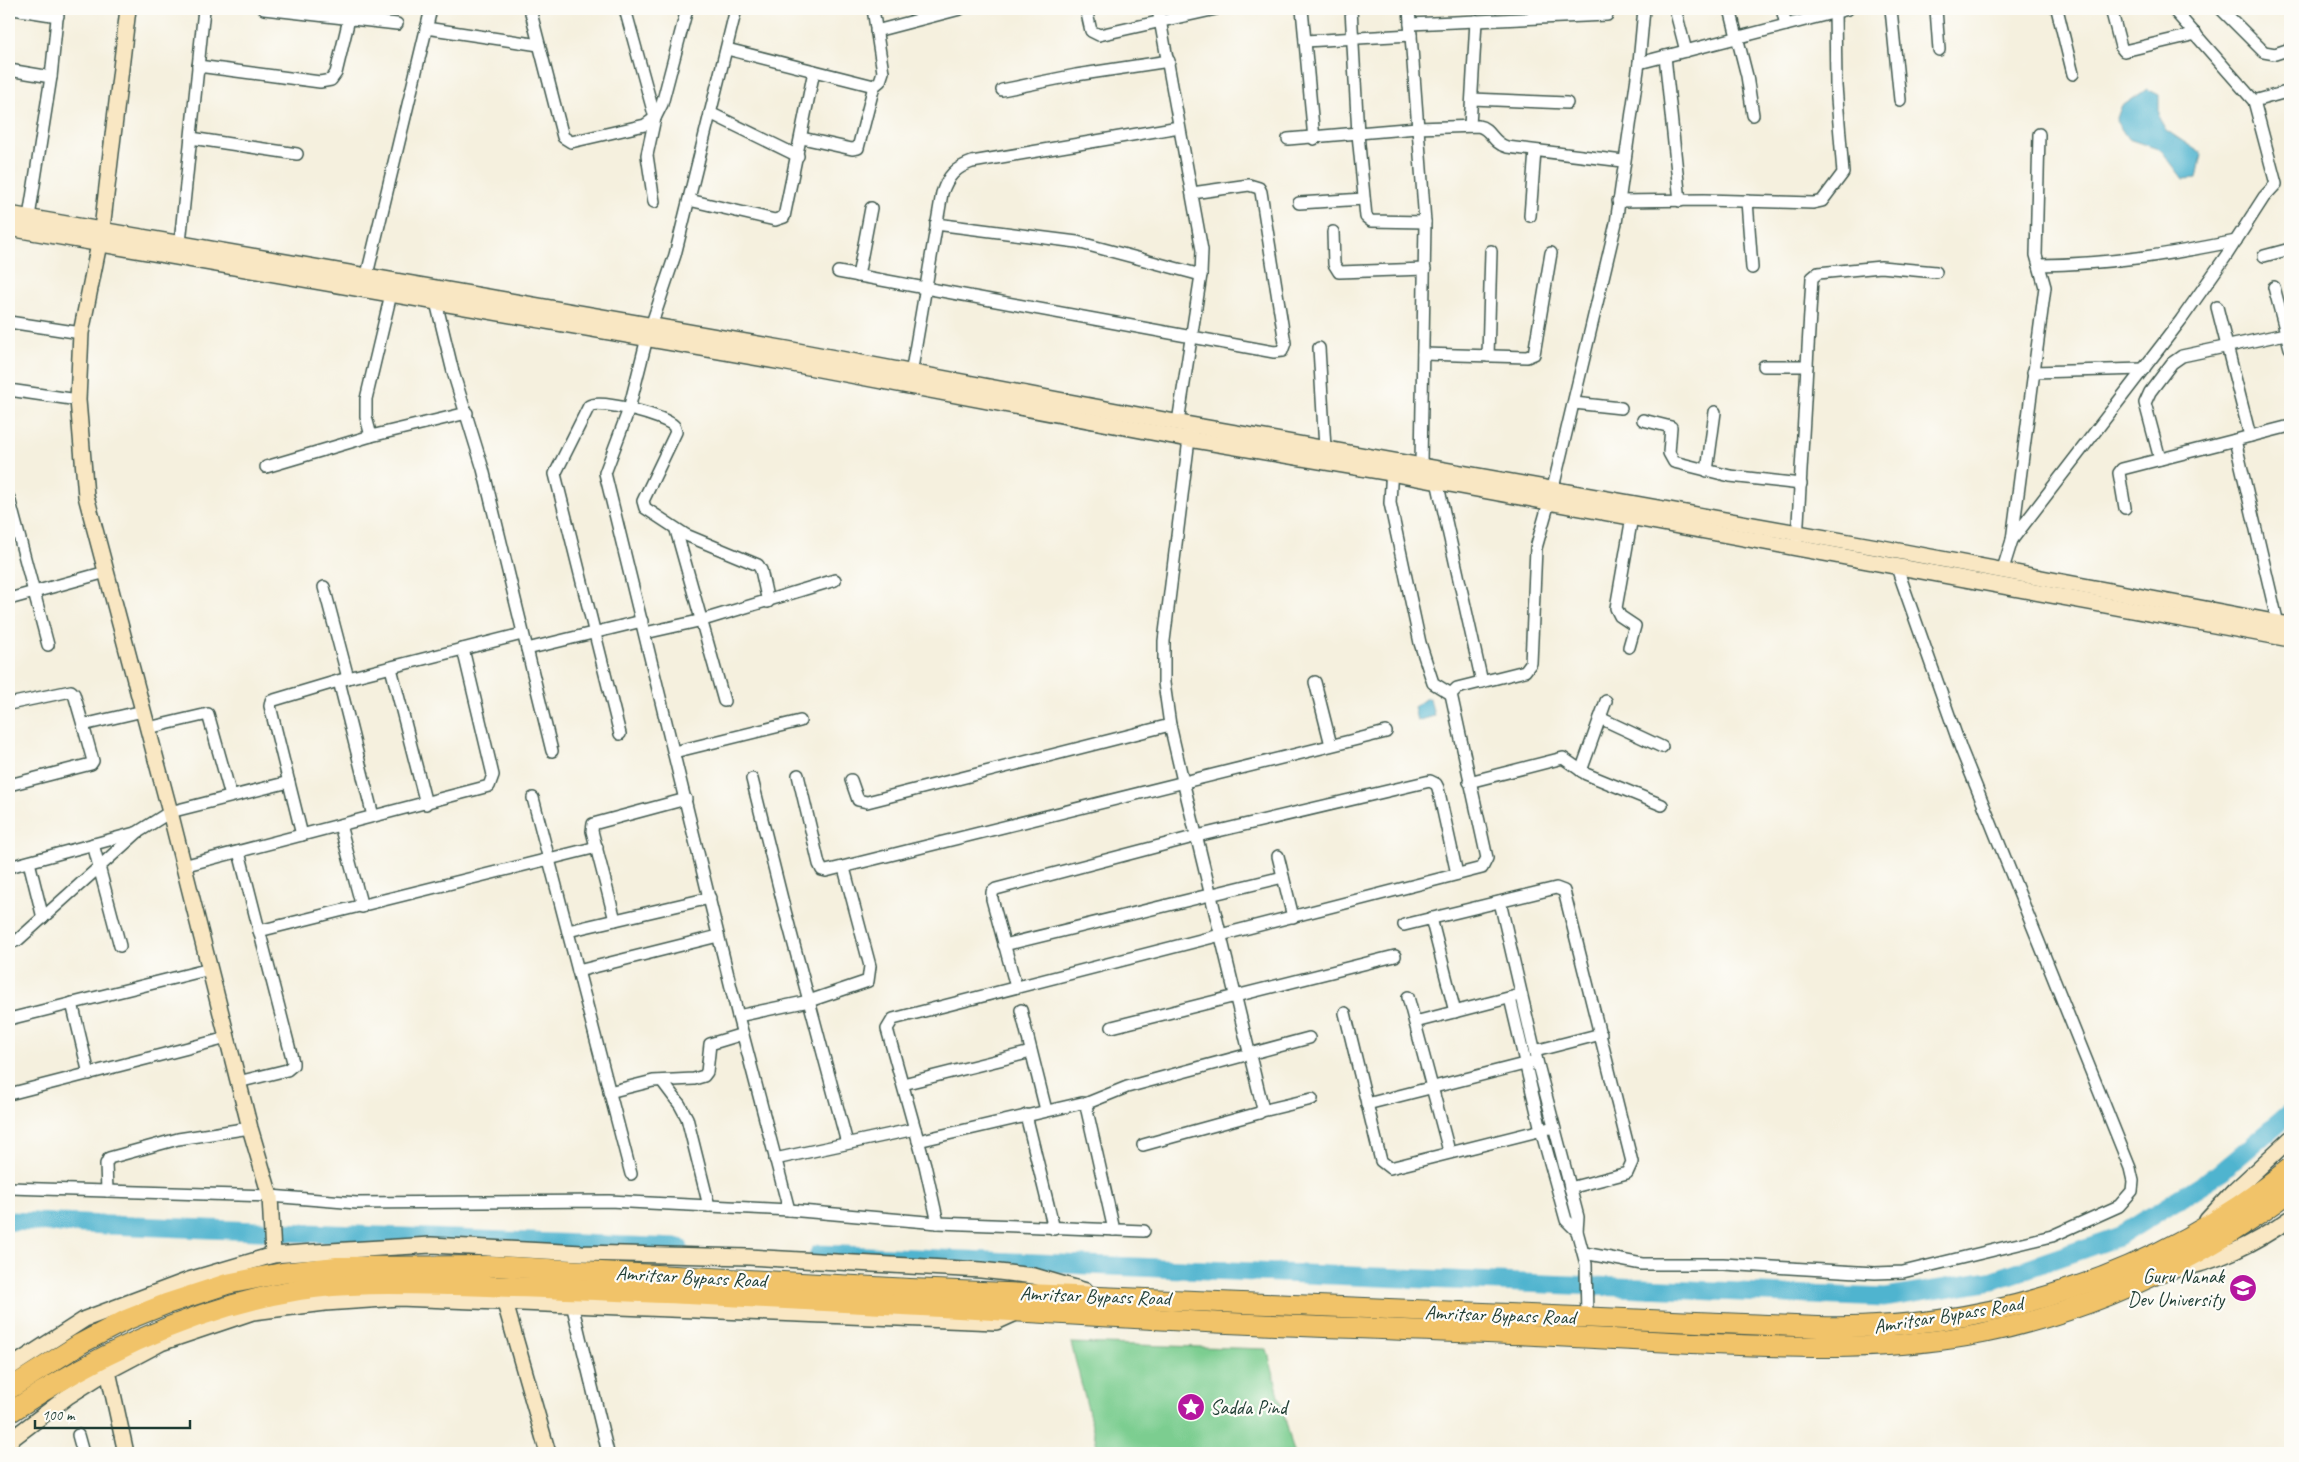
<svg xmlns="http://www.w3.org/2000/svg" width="2299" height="1462" font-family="Caveat,sans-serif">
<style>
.green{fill:#7bcd90;stroke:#4d8562}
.water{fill:#50b4cf;stroke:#387882}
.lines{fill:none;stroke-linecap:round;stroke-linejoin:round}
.river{stroke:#50b4cf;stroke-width:19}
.street-casing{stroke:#3f584e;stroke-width:14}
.secondary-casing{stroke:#3f584e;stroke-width:18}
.highway-casing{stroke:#3f584e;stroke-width:22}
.street{stroke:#fff;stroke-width:11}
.secondary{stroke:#f9e7c3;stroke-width:15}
.highway{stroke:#f1c369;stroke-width:20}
.labels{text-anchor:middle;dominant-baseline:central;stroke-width:4.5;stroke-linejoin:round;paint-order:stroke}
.poi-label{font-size:20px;fill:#1f3d34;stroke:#fdfcf7;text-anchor:end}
.street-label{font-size:20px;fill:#1f3d34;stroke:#fdfcf7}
</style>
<rect width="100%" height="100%" fill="#fdfcf7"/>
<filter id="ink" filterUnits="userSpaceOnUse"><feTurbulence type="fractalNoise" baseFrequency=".02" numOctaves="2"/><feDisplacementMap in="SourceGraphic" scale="10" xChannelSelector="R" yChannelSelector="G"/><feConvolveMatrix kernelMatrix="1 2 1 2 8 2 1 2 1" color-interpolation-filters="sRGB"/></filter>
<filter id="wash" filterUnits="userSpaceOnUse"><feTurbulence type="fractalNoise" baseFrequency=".0096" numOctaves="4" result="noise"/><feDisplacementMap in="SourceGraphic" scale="20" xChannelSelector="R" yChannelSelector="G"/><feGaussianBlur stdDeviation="1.12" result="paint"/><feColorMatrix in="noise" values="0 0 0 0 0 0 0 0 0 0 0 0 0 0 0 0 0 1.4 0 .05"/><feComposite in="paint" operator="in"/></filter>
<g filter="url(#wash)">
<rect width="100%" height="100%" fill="#f5f0de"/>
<path class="green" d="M1071,1343L1267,1349L1294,1453H1099Z"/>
<g class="water">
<path d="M2147,89L2159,95V118L2166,130L2202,154L2197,178L2183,179L2161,150L2128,139L2116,121L2121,107Z"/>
<path d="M1430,698L1434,716L1417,721L1414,707L1425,699Z"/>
</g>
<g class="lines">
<g class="river">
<path d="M9,1221L679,1248"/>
<path d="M819,1254L1885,1298L1994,1280L2120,1236L2218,1174L2290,1113"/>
</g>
</g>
</g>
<g filter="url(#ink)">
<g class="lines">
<g class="street-casing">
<g id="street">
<path d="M13,9L58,16"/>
<path d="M264,9L397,24"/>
<path d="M530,9L563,137L571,142L645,125L655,118L662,104L687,9"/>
<path d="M625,9L655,118L647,155L654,202"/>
<path d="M736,9L675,255L647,338L629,409L605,473L738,1016L789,1210"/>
<path d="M1086,9L1091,31L1099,35L1216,9"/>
<path d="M1158,9L1202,250L1201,275L1178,422"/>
<path d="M1302,9L1314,139"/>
<path d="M1351,9L1358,134L1366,217L1371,221L1425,222"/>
<path d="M1409,9L1425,222L1421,464"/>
<path d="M1675,9L1686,51"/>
<path d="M1730,9L1747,76L1753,115"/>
<path d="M1782,9L1786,25"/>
<path d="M1891,9L1900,100"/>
<path d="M1936,9L1939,50"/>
<path d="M2057,9L2073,74"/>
<path d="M2111,9L2121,47L2124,51L2196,34"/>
<path d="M2221,9L2264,52L2275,54L2290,49"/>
<path d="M1410,24L1607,15"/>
<path d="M426,28L539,45"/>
<path d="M876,31L960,9"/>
<path d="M1305,41L1411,35"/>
<path d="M727,49L874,86L880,81L883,72L873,9"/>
<path d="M1665,56L1680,201"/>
<path d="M1639,63L1848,9"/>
<path d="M198,66L320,82L331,80L336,73L349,19"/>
<path d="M9,70L51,77"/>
<path d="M1002,90L1076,75L1169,61"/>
<path d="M1472,99L1567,103"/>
<path d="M2254,101L2290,91"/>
<path d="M710,113L798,156"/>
<path d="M1470,126L1476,21"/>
<path d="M191,138L297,154"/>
<path d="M802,138L852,149L858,148L874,86"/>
<path d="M1288,139L1417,128L1478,126C1491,128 1492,143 1507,147L1623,161"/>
<path d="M689,200L775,220L784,217L814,71"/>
<path d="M1618,201L1704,200L1813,203L1822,201L1843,173L1836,86L1835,9"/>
<path d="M1747,201L1752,268"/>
<path d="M1299,203L1364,199"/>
<path d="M1530,216L1535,151"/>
<path d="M29,217L51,77L58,9"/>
<path d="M936,224L1077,242L1201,275"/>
<path d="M1333,232L1334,264L1339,272L1425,269"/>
<path d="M180,243L204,9"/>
<path d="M2264,256L2290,249"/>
<path d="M2039,265C2109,264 2167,255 2236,241"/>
<path d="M838,272L1274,352L1282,351L1285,343L1261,192L1259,188L1249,185L1192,193"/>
<path d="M858,276L871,208"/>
<path d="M365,283L431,9"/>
<path d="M2274,287L2290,348"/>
<path d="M436,302L453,372L483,469L552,751"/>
<path d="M2217,307L2250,436"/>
<path d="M9,322L81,333"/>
<path d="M1319,348L1325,448"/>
<path d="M1423,354L1527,357L1534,354L1551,253"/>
<path d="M1488,356L1491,251"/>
<path d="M1764,366H1807"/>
<path d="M2033,372L2144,369"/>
<path d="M910,380L942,193C948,176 955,168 972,162L1179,127"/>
<path d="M9,390L78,400"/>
<path d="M1574,403L1621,408"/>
<path d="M1643,420L1671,427L1669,453L1674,462L1730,476L1801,484"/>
<path d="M371,436L366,417V399L391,294"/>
<path d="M2235,440L2279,628"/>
<path d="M2160,459L2145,403L2150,392L2172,363L2182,356L2290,333"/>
<path d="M1392,466L1390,503L1420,643L1433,683L1451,694"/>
<path d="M266,467L371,436L467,413"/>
<path d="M1707,471L1715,412"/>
<path d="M1437,481L1482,682"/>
<path d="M9,498L48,645"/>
<path d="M2125,508L2119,473L2122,469L2290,426"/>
<path d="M676,530L724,701"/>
<path d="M1797,540L1812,278L1818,273L1881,267L1936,272"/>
<path d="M2012,540L2181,320L2226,256L2264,197L2276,184L2254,101L2173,9"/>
<path d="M2002,572L2012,540L2045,287L2036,255L2039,134"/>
<path d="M324,587L348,678"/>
<path d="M9,599L106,572"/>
<path d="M645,633L703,620L835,580"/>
<path d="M1629,647L1635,626L1620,616L1616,608L1632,517"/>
<path d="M527,649L642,621"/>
<path d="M391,668L426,804"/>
<path d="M339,681L373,816"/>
<path d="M1315,682L1331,745"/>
<path d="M9,704L71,691L74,694L83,725L143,711"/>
<path d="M1600,718L1662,747"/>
<path d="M148,728L208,714L231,796"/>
<path d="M620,734L555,474L589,406C601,399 664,416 674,426L676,432L643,501L645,508L686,535L758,565L761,570L768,602"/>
<path d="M674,752L800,721"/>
<path d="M1581,771L1606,701"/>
<path d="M798,775L819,864L822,870L826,871L1386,732"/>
<path d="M752,779L785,911L847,1143"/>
<path d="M851,780L858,800L867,802L1170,725"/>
<path d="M1469,782L1563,758L1586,774L1662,805"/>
<path d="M9,785L91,764L93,761L83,725"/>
<path d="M533,798L631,1174"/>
<path d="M340,825L362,907"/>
<path d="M302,835L270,706L271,701L348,678L522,634"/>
<path d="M93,844L120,946"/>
<path d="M1278,856L1293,917"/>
<path d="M29,862L43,918"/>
<path d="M183,866L489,786L493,775L463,649"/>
<path d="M9,867L135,833"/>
<path d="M1500,902L1537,1061L1578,1217L1577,1231L1586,1264L1587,1318"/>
<path d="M1431,918L1455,1012"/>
<path d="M615,920L592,831L593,824L686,799"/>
<path d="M1404,925L1556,888L1564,891L1632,1162L1627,1173L1570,1188"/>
<path d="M259,931L597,847"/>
<path d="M568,931L710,898"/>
<path d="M9,943L18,940L138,832L170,812L289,782"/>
<path d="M1004,945L1283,877"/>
<path d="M578,971L718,936"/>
<path d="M1016,987L992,899V892L996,889L1197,836L1430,781L1436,784L1438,788L1457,874"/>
<path d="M1408,997L1449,1151"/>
<path d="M1510,998L1541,1130L1566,1220L1577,1231"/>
<path d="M72,1003L89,1074"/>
<path d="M1021,1010L1046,1110"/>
<path d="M1345,1013L1381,1161L1390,1168L1554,1127"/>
<path d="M738,1016L809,1001L868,981L870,966L844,868"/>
<path d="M9,1019L210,969"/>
<path d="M1415,1022L1516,996"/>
<path d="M1112,1027L1395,956"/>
<path d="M1535,1051L1601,1034"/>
<path d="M662,1081L680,1105L687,1118L709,1206"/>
<path d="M238,1082L287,1070L293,1065V1062L239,852"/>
<path d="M903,1084L1031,1052"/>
<path d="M609,1092L653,1081L694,1079L704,1076L707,1072L710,1044L743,1034"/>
<path d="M9,1094L227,1038"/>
<path d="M1085,1104L1127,1087L1309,1038"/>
<path d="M1367,1104L1532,1062"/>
<path d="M1262,1111L1312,1099"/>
<path d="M1026,1115L1054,1229"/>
<path d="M918,1141L1082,1103L1086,1106L1114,1230"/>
<path d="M1143,1145L1259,1113L1263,1109L1183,781L1170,725L1164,683V641L1190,431"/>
<path d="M775,1159L915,1129"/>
<path d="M9,1188L270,1196L357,1203L609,1201L789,1210L938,1223L1144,1231"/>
<path d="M107,1191L106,1164L109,1158L178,1139L250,1128"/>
<path d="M938,1223L925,1165L887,1029L893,1019L1482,868L1487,858L1451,694L1457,688L1525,671L1531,663L1536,548L1553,488L1616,223L1639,63L1644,9"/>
<path d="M1584,1253L1642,1264H1723L1875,1273L1903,1272L2052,1236L2119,1206L2132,1191L2133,1181L2130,1168L1961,749L1896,565"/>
<path d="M572,1304L608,1453"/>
<path d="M78,1435L83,1453"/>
</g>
</g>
<g class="secondary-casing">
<g id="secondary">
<path d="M128,9L102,229L81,333L78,400L86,496L170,812L250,1128L270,1196L273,1255"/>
<path d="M9,214L787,349L1191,425L1888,549L2290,625"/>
<path d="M9,228L782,362L1188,439L1391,473L2290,639"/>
<path d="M2207,1220L2234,1191L2290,1139"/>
<path d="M2174,1270C2218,1262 2254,1244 2290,1219"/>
<path d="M505,1303L548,1453"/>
<path d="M9,1368L85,1319L189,1280L273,1255L314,1252L431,1245L582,1253L748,1257L981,1270L1034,1276L1086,1291"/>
<path d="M108,1371L126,1453"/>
<path d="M9,1441L67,1397L108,1371L161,1343L253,1312L325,1303L399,1298L996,1322L1016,1313"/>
</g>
</g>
<g class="highway-casing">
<g id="highway">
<path d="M9,1389L80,1344L126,1320L166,1304L227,1284L282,1273L337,1267L492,1266L910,1289L1818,1327C1989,1331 2157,1276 2290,1168"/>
<path d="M9,1413C97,1354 194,1307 300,1290C349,1282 402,1284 453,1285C531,1287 610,1291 688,1294C861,1302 1033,1312 1206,1322C1308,1327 1410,1330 1512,1334C1579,1337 1646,1341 1712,1344C1803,1348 1893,1351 1983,1333C2096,1310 2198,1261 2290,1192"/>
</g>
</g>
<use href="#street" class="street"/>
<use href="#secondary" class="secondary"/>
<use href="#highway" class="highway"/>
</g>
</g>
<defs>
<g id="university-disc" transform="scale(1.4375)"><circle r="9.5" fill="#b5179e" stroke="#fdfcf7"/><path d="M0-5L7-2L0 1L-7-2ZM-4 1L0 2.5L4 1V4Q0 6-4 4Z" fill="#fff"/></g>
<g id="sight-disc" transform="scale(1.4375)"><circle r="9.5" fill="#b5179e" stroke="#fdfcf7"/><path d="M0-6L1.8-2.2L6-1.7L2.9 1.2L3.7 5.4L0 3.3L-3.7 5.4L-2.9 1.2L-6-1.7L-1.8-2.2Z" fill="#fff"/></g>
</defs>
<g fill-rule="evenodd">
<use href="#university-disc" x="2243" y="1288"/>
<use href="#sight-disc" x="1191" y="1407"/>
</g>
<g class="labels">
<g class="poi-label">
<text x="2224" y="1276">Guru Nanak<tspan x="2224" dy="23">Dev University</tspan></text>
<text x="1210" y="1407" text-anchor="start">Sadda Pind</text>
</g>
<g class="street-label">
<text transform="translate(691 1277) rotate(3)">Amritsar Bypass Road</text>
<text transform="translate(1095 1296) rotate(2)">Amritsar Bypass Road</text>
<text transform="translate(1500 1315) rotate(2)">Amritsar Bypass Road</text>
<text transform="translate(1948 1315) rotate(-9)">Amritsar Bypass Road</text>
</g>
</g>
<rect width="2299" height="1462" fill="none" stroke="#fdfcf7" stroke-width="30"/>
<path d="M35 1420v8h155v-8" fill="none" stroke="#1f3d34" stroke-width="2.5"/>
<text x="42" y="1420" font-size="15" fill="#1f3d34" stroke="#fdfcf7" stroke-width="4" paint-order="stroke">100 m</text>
</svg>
